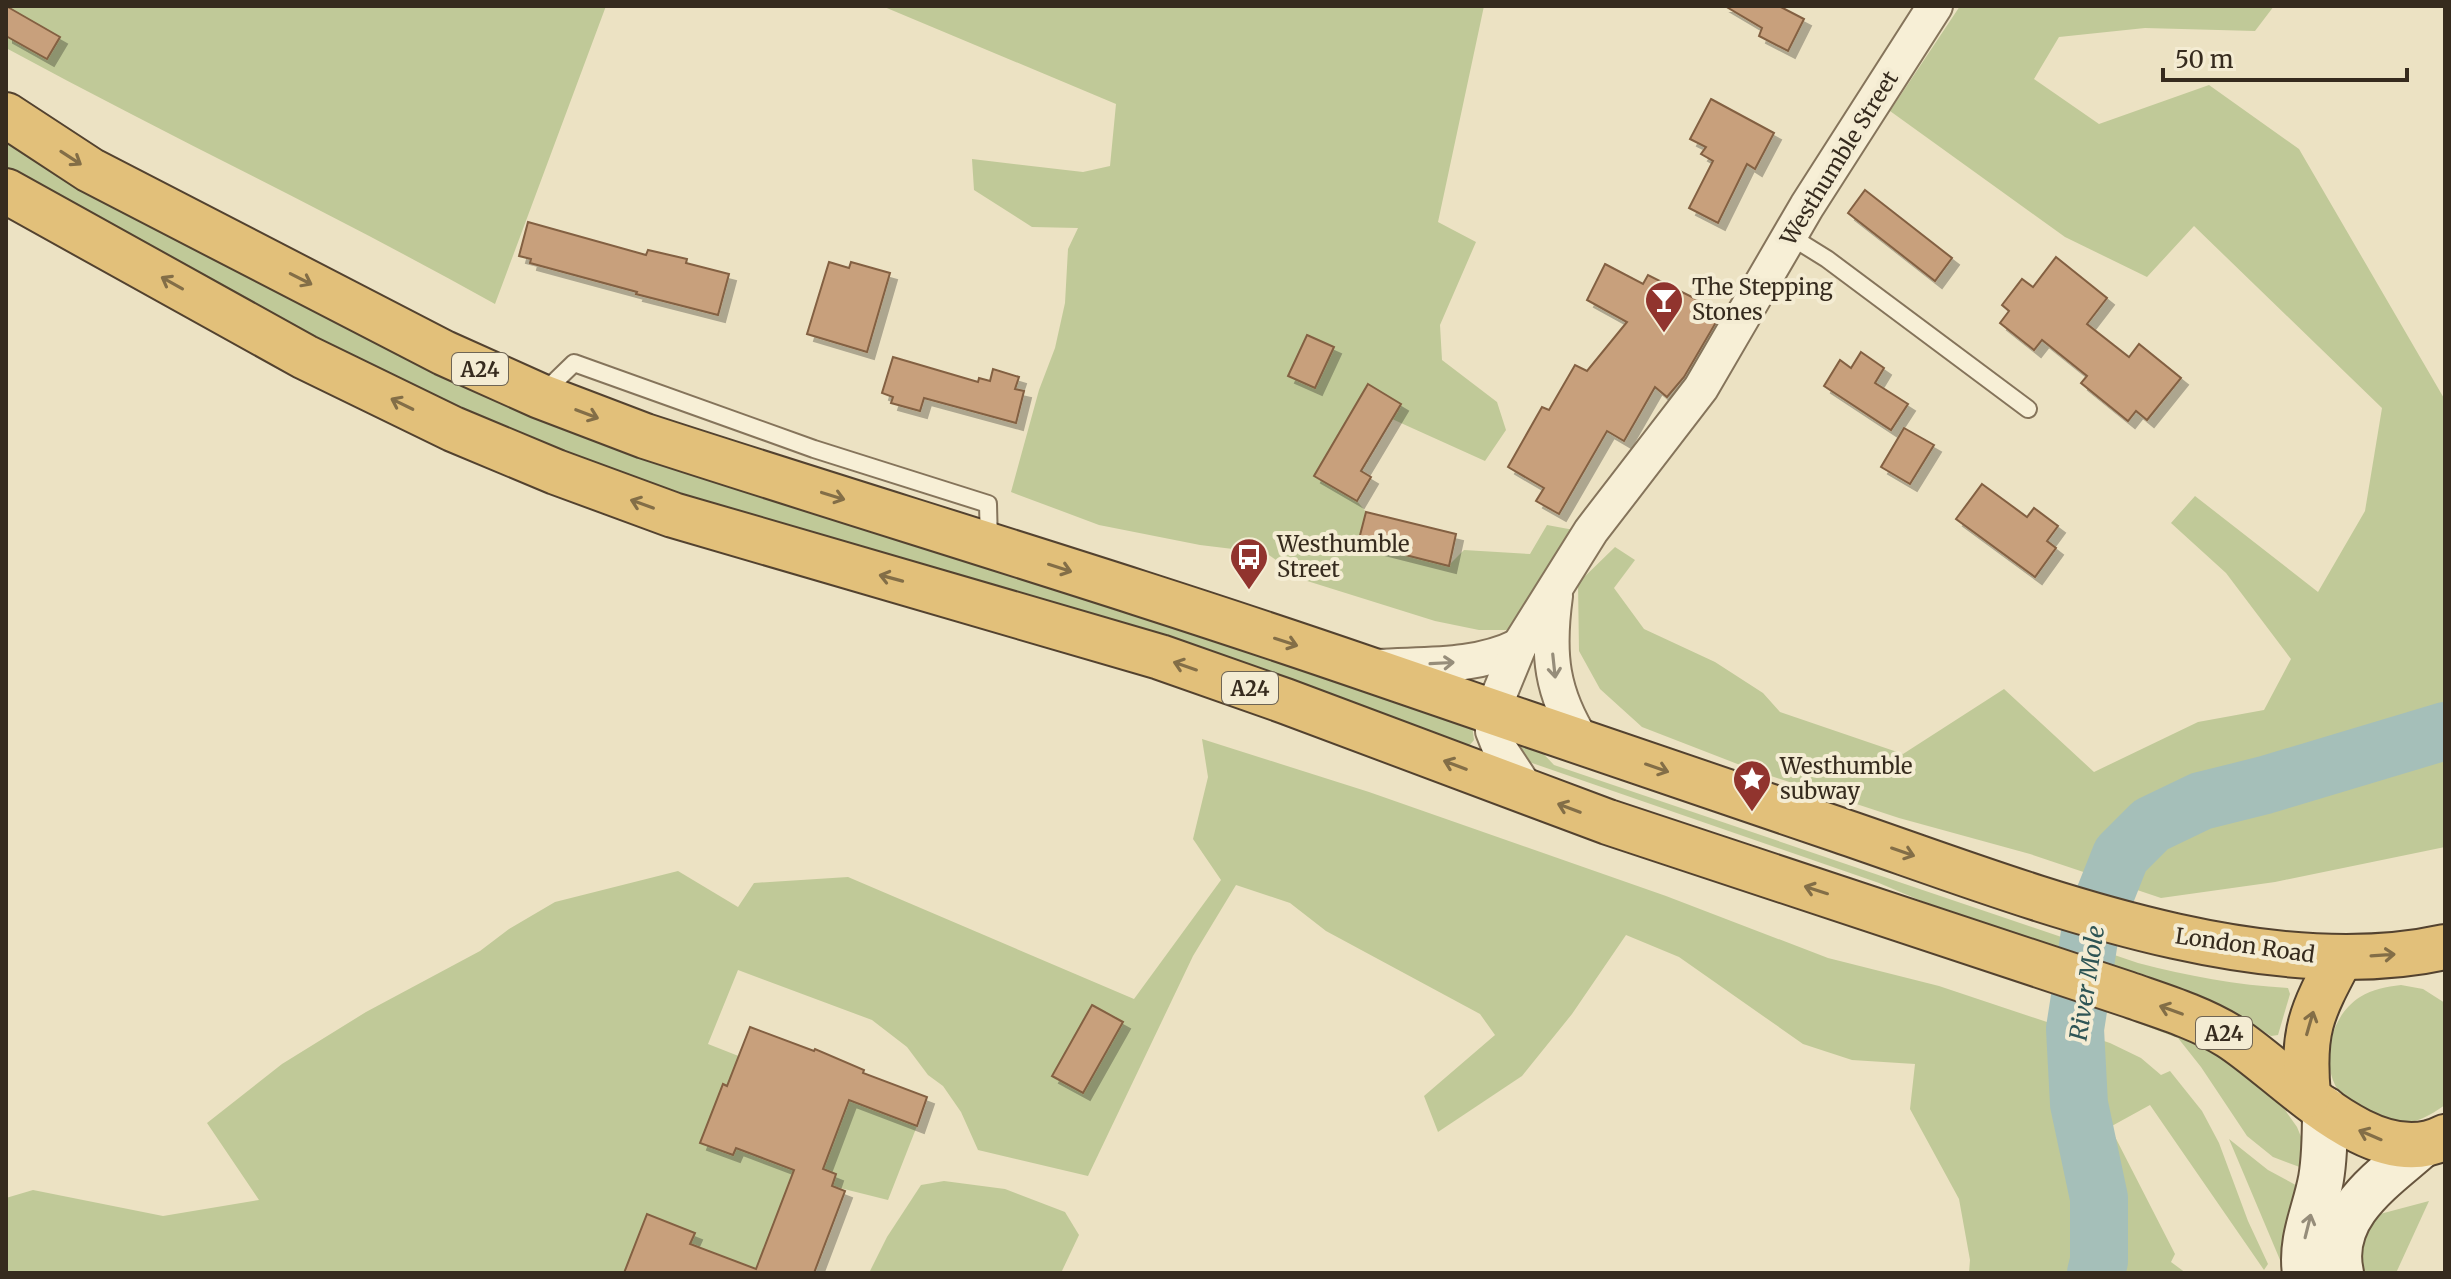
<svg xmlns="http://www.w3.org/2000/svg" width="2451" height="1279" font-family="Merriweather,serif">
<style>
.green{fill:#c0c998}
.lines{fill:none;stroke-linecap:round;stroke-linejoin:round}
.river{stroke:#a5bfb9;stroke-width:58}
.building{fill:#c8a07b;stroke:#836042;stroke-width:2;filter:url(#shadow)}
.service-casing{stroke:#85745b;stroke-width:20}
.minor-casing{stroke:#85745b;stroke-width:38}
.secondary-casing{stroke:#67553e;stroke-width:48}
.trunk-casing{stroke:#53422f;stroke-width:48}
.service{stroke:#f7efd6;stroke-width:16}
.minor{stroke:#f7efd6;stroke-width:34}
.secondary{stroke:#f7efd6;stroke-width:44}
.trunk{stroke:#e2c07a;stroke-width:44}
.oneway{stroke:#836e47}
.oneway2{stroke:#968d7a}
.labels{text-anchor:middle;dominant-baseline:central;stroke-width:8;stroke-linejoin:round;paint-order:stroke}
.shield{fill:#f4ecd3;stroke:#6f6554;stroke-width:2}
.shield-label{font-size:20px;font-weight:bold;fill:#362b1e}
.street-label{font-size:22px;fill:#362b1e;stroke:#f4ecd3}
.poi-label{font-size:22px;fill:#362b1e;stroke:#f4ecd3;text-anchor:start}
.water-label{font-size:24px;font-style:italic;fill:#2e5555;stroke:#f4ecd3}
</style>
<defs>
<filter id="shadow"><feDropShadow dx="7" dy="7" stdDeviation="0" flood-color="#0004"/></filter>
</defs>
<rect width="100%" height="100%" fill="#ece2c3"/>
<g class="green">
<path d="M6,6H606L495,304C334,214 168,136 6,48Z"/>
<path d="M882,6H1484L1438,222L1476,242L1440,325L1442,360L1497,402L1506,430L1485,461L1392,419L1401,404L1368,384L1314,476L1357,501L1366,512L1359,543L1448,566L1464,550L1530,554L1547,525L1574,530L1522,624L1507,630H1479L1435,621L1304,580L1266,553L1200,545L1099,525L1011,492L1039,390L1055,348L1065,303L1068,249L1078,228L1032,227L974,190L972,159L1083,172L1110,166L1116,104Z"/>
<path d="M1960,6H2274L2255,31L2145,28L2059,37L2034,79L2099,124L2209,85L2299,149L2445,400V847L2275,882L2161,898L2030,854L1899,818L1753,770L1642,727L1600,689L1579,651L1578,583L1615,547L1635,560L1614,588L1644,629L1715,662L1763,693L1780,712L1903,754L2004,689L2094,772L2198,722L2264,710L2291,659L2226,573L2171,523L2195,496L2318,592L2365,511L2382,408L2194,226L2147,277L2065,237L1890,111Z"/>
<path d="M6,137L246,267L1472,725L1474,740L1468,747L799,534L557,454L339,354L6,173Z"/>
<path d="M1513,738L1536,746L1554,765L2138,963C2188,976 2236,985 2288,988L2290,994L2278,1035L2271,1036L2236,1014L2189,994L1978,925L1879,883L1532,763L1521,759Z"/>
<path d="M1202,739L1369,792L1666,896L1828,958L1939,986L2110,1043L2141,1058L2161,1075L2170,1071L2202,1111L2219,1143L2248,1221L2268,1264L2264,1270L2150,1105L2110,1127L2175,1254L2171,1262L2186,1273H1969L1970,1260L1959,1199L1910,1109L1915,1064L1852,1060L1803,1044L1679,957L1626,935L1572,1014L1522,1076L1438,1132L1424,1096L1495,1035L1480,1014L1326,931L1290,903L1236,885L1193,956L1088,1176L978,1150L961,1112L943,1086L928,1075L907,1047L872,1020L738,970L708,1044L917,1126L888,1200L832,1186L836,1174L823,1169L840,1122L723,1084L701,1143L732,1155L736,1148L794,1170L756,1269L690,1244L694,1233L648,1214L624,1273H6V1198L33,1190L163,1216L259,1200L207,1123L282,1064L366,1012L480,951L509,929L555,902L678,871L738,907L754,883L848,877L1134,999L1221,880L1193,839L1208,777Z"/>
<path d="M2401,985L2423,989L2445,1003V1105C2417,1125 2396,1130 2366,1112C2360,1108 2350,1105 2345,1099C2317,1071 2328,1017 2360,997C2373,989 2386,987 2401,985Z"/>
<path d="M2122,1009L2228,1057L2280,1103L2297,1127L2306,1149L2305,1169L2273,1157L2247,1136L2201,1067L2178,1038L2119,1016Z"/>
<path d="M2229,1139L2268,1170L2303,1189L2283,1267Z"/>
<path d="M944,1181L1005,1189L1065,1212L1079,1235L1061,1273H869L887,1237L921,1185Z"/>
<path d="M2429,1201L2396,1273H2360L2354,1245L2365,1218Z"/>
</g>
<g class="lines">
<path class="river" d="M2096,1273L2099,1261V1198L2079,1104L2075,1029L2090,933L2121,855L2151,825L2201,801L2265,785L2445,731"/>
</g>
<g class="building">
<path d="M6,6L60,37L47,59L6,36Z"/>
<path d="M1725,6H1779L1804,19L1788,51L1759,36L1762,28Z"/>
<path d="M1711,99L1774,133L1755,169L1747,164L1718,223L1689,208L1713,161L1701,154L1706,147L1690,139Z"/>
<path d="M1865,190L1952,258L1935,281L1848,213Z"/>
<path d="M528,222L646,255L648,250L687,259L686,263L729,274L718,315L636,294L637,292L530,263L531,259L519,256Z"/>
<path d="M2056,257L2107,298L2087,324L2129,357L2139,344L2181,378L2147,420L2136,411L2128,421L2081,383L2087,376L2042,340L2034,350L2000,323L2009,311L2002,305L2022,279L2033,287Z"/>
<path d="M829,262L849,268L851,262L890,273L867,352L807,334Z"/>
<path d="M1605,264L1643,284L1648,275L1722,312L1684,377L1667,397L1655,387L1624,441L1607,431L1559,514L1536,501L1544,488L1508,467L1542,407L1549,410L1575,365L1587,371L1627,322L1587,300Z"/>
<path d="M1307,335L1334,347L1315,388L1288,376Z"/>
<path d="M1861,352L1884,368L1875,383L1908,404L1891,430L1824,386L1840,360L1851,368Z"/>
<path d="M893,357L978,382L979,378L990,381L993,369L1019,377L1015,389L1024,391L1016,423L924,398L920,411L891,403L893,397L882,393Z"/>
<path d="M1368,384L1401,404L1361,471L1371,477L1357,501L1314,476Z"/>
<path d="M1904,428L1934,445L1910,484L1881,467Z"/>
<path d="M1982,484L2027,517L2034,508L2058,526L2047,541L2056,548L2035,577L1956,519Z"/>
<path d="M1366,512L1456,534L1449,566L1358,543Z"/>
<path d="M1092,1005L1123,1022L1083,1093L1052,1076Z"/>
<path d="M750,1027L814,1051L815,1049L864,1070L863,1073L927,1097L917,1126L849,1100L823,1169L836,1174L832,1186L845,1191L814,1273H624L647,1214L695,1233L690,1244L756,1269L794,1170L736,1148L733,1155L700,1143L723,1084L727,1086Z"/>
</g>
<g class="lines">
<g class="service-casing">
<g id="service">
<path d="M1790,236L1827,259L2028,409"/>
<path d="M542,394L574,363L814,449L988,504L989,544"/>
</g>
</g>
<g class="minor-casing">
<g id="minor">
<path d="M1555,596C1547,654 1551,693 1583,743"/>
<path d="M1377,667C1425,664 1475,668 1519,646"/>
<path d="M1528,792L1501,751L1493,731L1492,712L1519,646L1591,531L1701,388L1807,206L1935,6"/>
</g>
</g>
<g class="secondary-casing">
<g id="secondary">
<path d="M2305,1273C2300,1240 2315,1211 2321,1179C2325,1156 2325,1132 2325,1109"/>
<path d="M2341,1273C2328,1215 2382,1180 2421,1146"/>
</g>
</g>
<g class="trunk-casing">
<g id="trunk">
<path d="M6,115L90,170L444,353L540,396L645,436C885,514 1127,586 1365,668C1523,722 1681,777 1839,830C2018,891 2255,989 2445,947"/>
<path d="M6,191L305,357L453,429L556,472L673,515L1160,657L1285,701L1608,822L2127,994C2161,1006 2198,1017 2229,1036C2286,1072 2373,1175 2445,1137"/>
<path d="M2308,1095C2302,1031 2311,1013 2341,957"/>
</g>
</g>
<use href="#service" class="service"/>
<use href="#minor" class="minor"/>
<use href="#secondary" class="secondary"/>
<use href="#trunk" class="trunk"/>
</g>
<defs><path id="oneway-shaft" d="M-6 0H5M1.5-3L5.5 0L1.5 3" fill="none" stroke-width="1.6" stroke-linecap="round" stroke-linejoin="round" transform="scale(2)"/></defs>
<g class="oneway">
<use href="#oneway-shaft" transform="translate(71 158) rotate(33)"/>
<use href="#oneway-shaft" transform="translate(301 279) rotate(27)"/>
<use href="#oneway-shaft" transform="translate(172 283) rotate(-151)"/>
<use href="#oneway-shaft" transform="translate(402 404) rotate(-154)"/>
<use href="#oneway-shaft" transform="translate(587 414) rotate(21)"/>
<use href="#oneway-shaft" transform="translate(833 496) rotate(17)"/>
<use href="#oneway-shaft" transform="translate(642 504) rotate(-160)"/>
<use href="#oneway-shaft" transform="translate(1060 568) rotate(18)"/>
<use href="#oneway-shaft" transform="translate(891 578) rotate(-165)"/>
<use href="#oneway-shaft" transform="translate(1286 642) rotate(18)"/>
<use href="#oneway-shaft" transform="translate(1185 666) rotate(-161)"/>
<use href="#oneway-shaft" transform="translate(1455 765) rotate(-159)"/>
<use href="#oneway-shaft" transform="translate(1657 768) rotate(19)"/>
<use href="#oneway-shaft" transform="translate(1569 808) rotate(-159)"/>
<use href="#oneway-shaft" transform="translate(1903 852) rotate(19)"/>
<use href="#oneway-shaft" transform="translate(1816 890) rotate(-162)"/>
<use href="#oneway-shaft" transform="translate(2383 955) rotate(-4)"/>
<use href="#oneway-shaft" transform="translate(2171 1010) rotate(-160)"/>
<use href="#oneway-shaft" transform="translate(2310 1023) rotate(-74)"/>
<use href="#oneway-shaft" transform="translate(2370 1135) rotate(-157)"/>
</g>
<g class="oneway2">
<use href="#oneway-shaft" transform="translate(1442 663) rotate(-3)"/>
<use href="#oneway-shaft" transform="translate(1554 666) rotate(84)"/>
<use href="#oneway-shaft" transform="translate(2308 1226) rotate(-76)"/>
</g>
<defs>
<g id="bar-pin" transform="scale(2)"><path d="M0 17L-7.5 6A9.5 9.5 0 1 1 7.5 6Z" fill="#91342e" stroke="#f4ecd3"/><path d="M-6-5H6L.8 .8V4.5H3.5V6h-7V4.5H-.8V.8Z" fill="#fff"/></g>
<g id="bus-pin" transform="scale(2)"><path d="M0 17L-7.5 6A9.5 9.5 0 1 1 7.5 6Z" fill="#91342e" stroke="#f4ecd3"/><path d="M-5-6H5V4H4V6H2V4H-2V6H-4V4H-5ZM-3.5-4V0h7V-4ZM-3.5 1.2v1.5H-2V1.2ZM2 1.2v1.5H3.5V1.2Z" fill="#fff"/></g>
<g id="sight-pin" transform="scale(2)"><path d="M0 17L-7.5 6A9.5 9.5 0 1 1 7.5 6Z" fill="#91342e" stroke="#f4ecd3"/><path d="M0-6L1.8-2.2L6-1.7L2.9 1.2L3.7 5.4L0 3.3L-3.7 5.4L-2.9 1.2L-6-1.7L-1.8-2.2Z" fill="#fff"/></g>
</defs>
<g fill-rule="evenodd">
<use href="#bar-pin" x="1664" y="300"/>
<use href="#bus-pin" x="1249" y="557"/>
<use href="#sight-pin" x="1752" y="779"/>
</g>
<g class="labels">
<g class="shield">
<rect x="452" y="353" width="56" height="32" rx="6"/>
<rect x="1222" y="672" width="56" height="32" rx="6"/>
<rect x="2196" y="1017" width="56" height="32" rx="6"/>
</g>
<g class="shield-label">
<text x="480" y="369">A24</text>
<text x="1250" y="688">A24</text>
<text x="2224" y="1033">A24</text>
</g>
<g class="street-label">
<text transform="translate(1839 158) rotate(-58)">Westhumble Street</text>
<text transform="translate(2245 945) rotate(8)">London Road</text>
</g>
<g class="poi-label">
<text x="1692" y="287">The Stepping<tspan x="1692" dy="25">Stones</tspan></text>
<text x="1277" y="544">Westhumble<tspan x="1277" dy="25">Street</tspan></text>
<text x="1780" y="766">Westhumble<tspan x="1780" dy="25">subway</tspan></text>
</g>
<g class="water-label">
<text transform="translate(2087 983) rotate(-81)">River Mole</text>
</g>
</g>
<rect width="2451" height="1279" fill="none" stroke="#362b1e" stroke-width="16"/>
<path d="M2163 68v12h244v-12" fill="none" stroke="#362b1e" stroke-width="4"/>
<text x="2175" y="68" font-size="24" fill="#362b1e" stroke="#f4ecd3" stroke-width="6" paint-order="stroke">50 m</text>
</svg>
